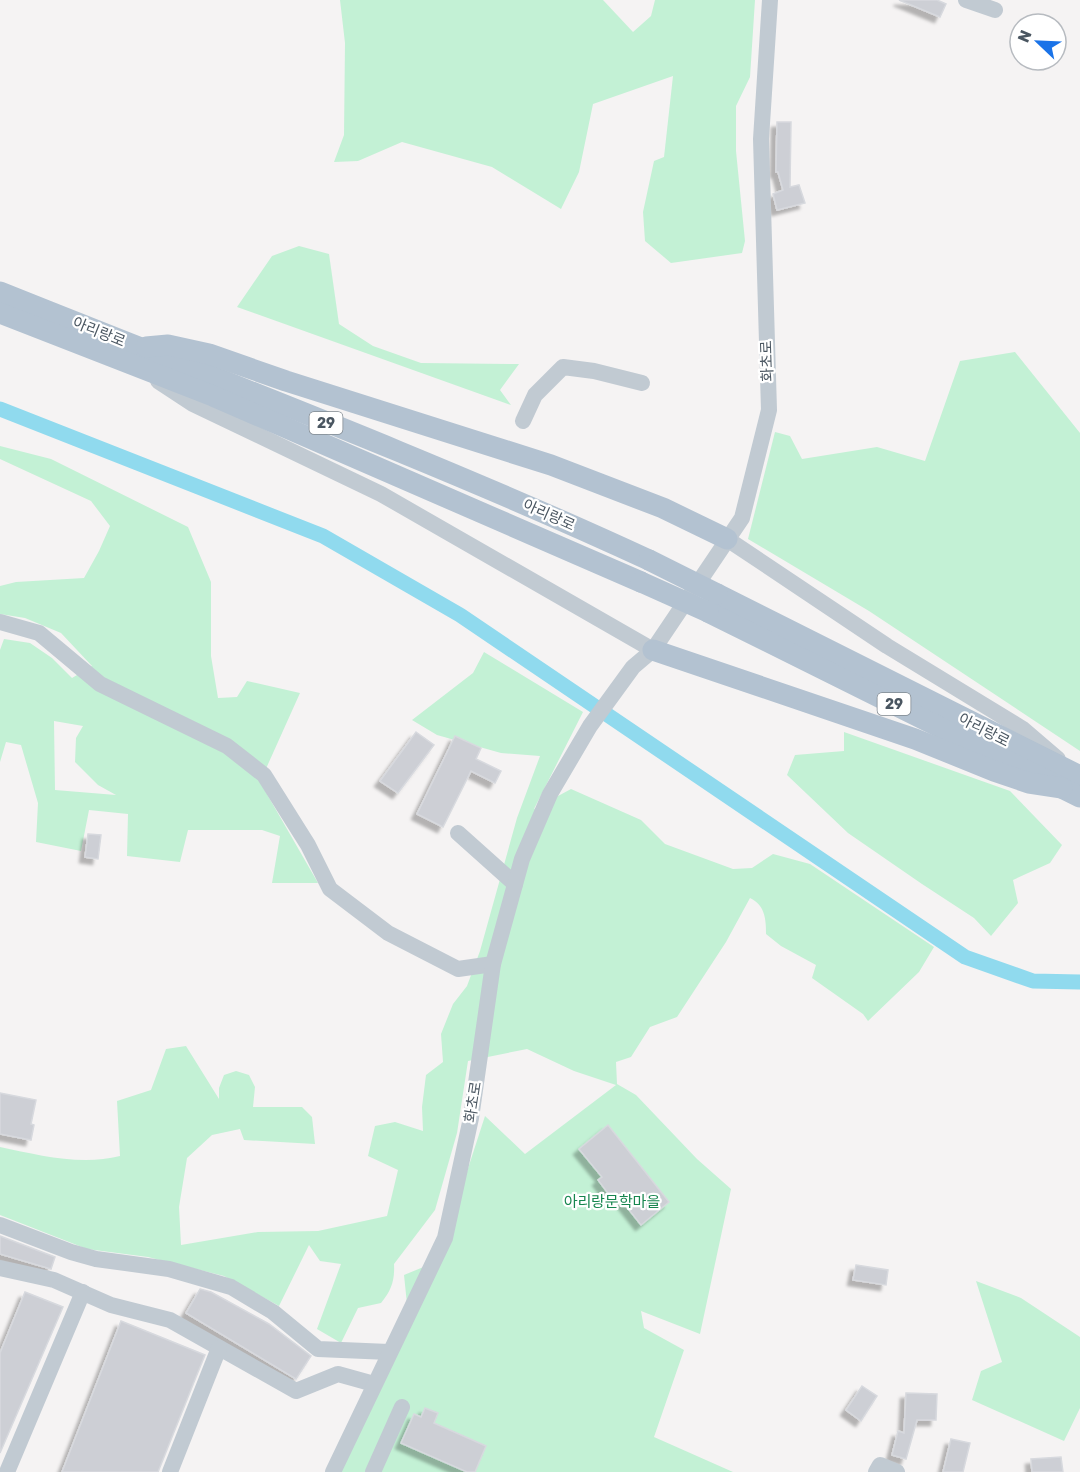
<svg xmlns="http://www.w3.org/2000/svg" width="1080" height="1472" font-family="Rubik,'Noto Sans KR',sans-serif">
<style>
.green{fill:#c3f1d5;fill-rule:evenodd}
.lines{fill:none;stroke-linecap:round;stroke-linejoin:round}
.canal{stroke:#90daee;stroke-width:15}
.building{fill:#cdcfd5;stroke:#d7d9de;stroke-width:1.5;filter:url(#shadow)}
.minor{stroke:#c1cad2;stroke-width:16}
.major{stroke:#b3c2d1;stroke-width:21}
.major-bridge{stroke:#b3c2d1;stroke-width:21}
.labels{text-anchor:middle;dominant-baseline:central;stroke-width:4.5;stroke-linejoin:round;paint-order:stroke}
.shield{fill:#fff;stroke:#808990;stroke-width:1.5}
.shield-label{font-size:14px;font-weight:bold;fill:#4a5661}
.street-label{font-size:15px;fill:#4a5661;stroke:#fff}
.park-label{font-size:15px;fill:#17864f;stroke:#fff}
</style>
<defs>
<filter id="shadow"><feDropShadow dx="-5.5" dy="5.5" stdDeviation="1.5" flood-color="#0004"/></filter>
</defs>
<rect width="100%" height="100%" fill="#f5f3f3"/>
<g class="green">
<path d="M340,0H603L633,32L651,16L655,0H755L750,77L736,106V151L745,241L742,253L671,263L645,241L643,212L654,161L664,157L673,76L593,104L579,172L561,209L492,167L402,142L358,161L334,162L344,135L345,43Z"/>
<path d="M299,246L329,254L339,324L373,346L421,363L519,364L500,390L511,405L237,307L272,256Z"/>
<path d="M1015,352L1080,433V751L869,611L748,539L775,432L790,436L802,459L877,447L925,461L960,361Z"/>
<path d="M0,446L51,459L188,527L211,582V656L218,698L237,697L247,681L300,693L260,782L318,883H272L280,836L262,830H188L180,862L127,856L128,814L89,810L81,851L36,842L38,803L21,745L6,742L0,762V650L4,639L30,643L52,658L72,678L92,666L61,633L25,618L0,614V586L16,582L84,578L99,551L110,526L91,501L0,459ZM54,721L83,726L76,738L75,762L98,785L116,795L55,790Z"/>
<path d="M484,652L583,712L534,809L571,789L641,820L665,844L733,869L752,868L773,854L810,864L934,947L919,972L868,1021L863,1014L812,978L816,965L781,946L766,934C766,919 765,905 750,898L726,942L677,1017L650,1027L631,1057L616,1062L617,1084L636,1095L697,1159L731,1189L700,1334L641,1311L644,1328L684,1350L654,1437L733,1472H340L409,1323L404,1275L438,1261L485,1116L525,1154L616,1085L574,1071L527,1049L468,1061L457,1133L435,1210L394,1264C395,1281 391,1291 381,1303L358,1308L341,1343L317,1329L341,1264L320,1261L309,1245L279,1306L224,1276L148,1257L87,1249L0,1215V1147C38,1155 81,1166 120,1156L117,1101L151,1090L166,1049L186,1046L219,1099V1088L224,1075L236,1071L249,1075L255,1087L253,1107H302L312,1117L315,1144L244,1140L240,1129L212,1135L187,1158L179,1207L181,1245L258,1232L318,1231L387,1216L398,1170L368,1156L375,1126L395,1122L423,1131L422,1107L426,1075L443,1062L441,1034L453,1004L467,986L480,951L517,818L540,756L501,753L437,735L412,720L473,673Z"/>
<path d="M844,732L1010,791L1062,845L1050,863L1013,880L1018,903L991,936L974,918L922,884L848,833L787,775L795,755L844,751Z"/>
<path d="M976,1281L1021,1298L1080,1337V1408L1064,1441L972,1400L981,1371L1002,1362Z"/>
</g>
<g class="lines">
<path class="canal" d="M0,409L323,536L460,615L965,957L1033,981L1080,982"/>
</g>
<g class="building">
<path d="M899,0H937L946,4L940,17Z"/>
<path d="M777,122H791L790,187L799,185L805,203L777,210L773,194L783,190L778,172H776Z"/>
<path d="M416,732L434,745L398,793L380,781Z"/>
<path d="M455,736L481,748L476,759L501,771L495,783L471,771L443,827L417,814Z"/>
<path d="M88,834L101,835L98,859L85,857Z"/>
<path d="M0,1093L36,1100L31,1124L34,1125L31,1140L0,1134Z"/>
<path d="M608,1125L669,1202L641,1225L615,1192L610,1196L598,1180L602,1177L579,1149Z"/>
<path d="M0,1236L55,1257L51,1269L0,1254Z"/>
<path d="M856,1265L888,1270L886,1285L853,1280Z"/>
<path d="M200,1289L211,1292L269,1324L311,1356L296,1379L186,1313Z"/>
<path d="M25,1292L63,1307L0,1453V1353Z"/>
<path d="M121,1321L205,1355L194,1382L158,1472H62Z"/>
<path d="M862,1386L877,1396L861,1421L846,1410Z"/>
<path d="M906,1393L937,1394L936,1420H917L906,1459L892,1455L898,1431L904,1433Z"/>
<path d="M425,1408L438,1413L434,1423L486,1446L475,1472H467L401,1443L414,1414L421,1417Z"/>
<path d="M951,1439L970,1443L963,1472H943Z"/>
<path d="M1061,1457L1063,1472H1032L1031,1459Z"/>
</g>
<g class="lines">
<g class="minor">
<path d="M966,0L995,10"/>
<path d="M158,381L193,404L381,494L653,650"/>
<path d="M523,421L535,395L563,367L594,371L642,383"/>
<path d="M727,539L887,646L1023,729L1058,759"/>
<path d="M0,622L39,633L100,684L227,746L264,775L308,845L330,889L388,933L458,969L493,964"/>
<path d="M458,833L515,884"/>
<path d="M0,1225L71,1252L96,1259L169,1269L231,1287L273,1312L318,1349L389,1352"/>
<path d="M0,1268L54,1280L111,1305L170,1320L296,1391L338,1374L374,1384"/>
<path d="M7,1472L83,1292"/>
<path d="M170,1472L219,1348"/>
<path d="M333,1472L445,1238L471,1118L493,964L522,859L550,794L590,726L633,667L653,650L742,518L769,410L761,139L770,0"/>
<path d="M373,1472L402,1407"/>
<path d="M876,1472L880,1465L897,1472"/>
</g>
<g class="major">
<path d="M0,292C217,379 437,462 649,560"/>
<path d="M0,313L213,396L641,582"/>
<path d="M146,347L168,345L209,354L286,381L551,465L663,508L727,539"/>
<path d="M717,594L1080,776"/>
<path d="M708,612L1080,797"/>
<path d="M653,650L915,739L994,771L1029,783L1062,788"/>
</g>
<g class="major-bridge">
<path d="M649,560L717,594"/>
<path d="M641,582L708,612"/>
</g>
</g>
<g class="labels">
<g class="shield">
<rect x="309.5" y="412" width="33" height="22" rx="4.5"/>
<rect x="877.5" y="693" width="33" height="22" rx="4.5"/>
</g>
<g class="shield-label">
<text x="326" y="423">29</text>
<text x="894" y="704">29</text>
</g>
<g class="street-label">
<text transform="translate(99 332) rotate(22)">아리랑로</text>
<text transform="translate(767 361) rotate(-92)">화초로</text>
<text transform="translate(549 515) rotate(24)">아리랑로</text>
<text transform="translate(984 730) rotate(27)">아리랑로</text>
<text transform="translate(473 1102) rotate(-81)">화초로</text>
</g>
<g class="park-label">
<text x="612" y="1202">아리랑문학마을</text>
</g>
</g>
<g transform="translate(1038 42) rotate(293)"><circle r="28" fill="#ffffff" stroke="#b7bbc0" stroke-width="1.5"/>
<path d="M0-4.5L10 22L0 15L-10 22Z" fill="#1a73e8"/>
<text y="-9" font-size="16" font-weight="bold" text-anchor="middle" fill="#4a5661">N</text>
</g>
</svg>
